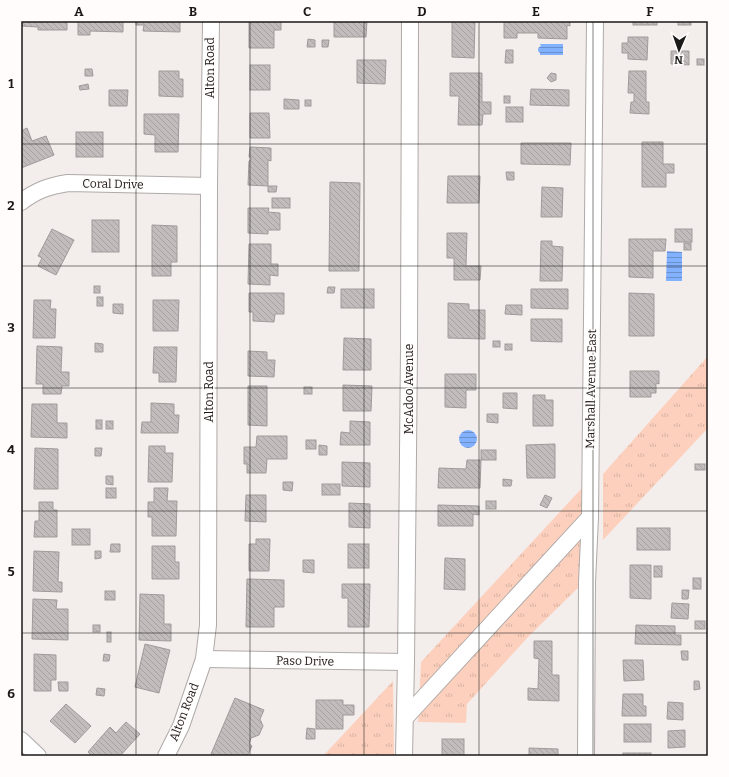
<svg xmlns="http://www.w3.org/2000/svg" width="729" height="777" font-family="Bitter,serif">
<style>
.grass{fill:url(#grass-tufts)}
.water{fill:url(#water-rules)}
.building{fill:url(#building-back-hatch);stroke:#a09b9a}
.lines{fill:none;stroke-linecap:round;stroke-linejoin:round}
.minor-casing{stroke:#afaaa8;stroke-width:18}
.minor{stroke:#fff;stroke-width:16}
.grid{fill:none;stroke:#1a1918;stroke-width:1;stroke-opacity:0.55}
.labels{text-anchor:middle;dominant-baseline:central;stroke-width:3;stroke-linejoin:round;paint-order:stroke}
.street-label{font-size:12px;fill:#1a1918;stroke:#fffcfb}
.neatline{fill:none;stroke:#1a1918;stroke-width:1.5}
.grid-label{font-size:13px;text-anchor:middle;font-weight:bold;fill:#1a1918}
</style>
<defs>
<pattern id="grass-tufts" width="24" height="20" patternUnits="userSpaceOnUse"><rect width="24" height="20" fill="#fdd0bd"/><path d="M3 7l-1-3M5 7V3M7 7l1-3M15 17l-1-3M17 17v-4M19 17l1-3" fill="none" stroke="#d8b2a2"/></pattern>
<pattern id="water-rules" width="6" height="5" patternUnits="userSpaceOnUse"><rect width="6" height="5" fill="#81b1ff"/><path d="M0 2.5h6" fill="none" stroke="#698fcd"/></pattern>
<pattern id="building-back-hatch" width="6" height="6" patternUnits="userSpaceOnUse"><rect width="6" height="6" fill="#c2bdbc"/><path d="M-1 5l2 2M0 0l6 6M5-1l2 2" fill="none" stroke="#a6a2a1"/></pattern>
</defs>
<rect width="100%" height="100%" fill="#f3eeec"/>
<g class="grass">
<path d="M708,356V428L603,540V474Z"/>
<path d="M582,488L580,586L529,636L467,704L466,723L418,722L421,662Z"/>
<path d="M393,681L394,756H323Z"/>
</g>
<g class="water">
<path d="M540,44H563V55H540V53L538,51C538,49 538,47 541,46Z"/>
<path d="M667,251L682,252V281H666Z"/>
<circle cx="468" cy="439" r="9"/>
</g>
<g class="building">
<path d="M21,21H67V30H38V27L21,26Z"/>
<path d="M78,21H123V32L90,31V35H78Z"/>
<path d="M136,21H180V32L143,31L144,25H136Z"/>
<path d="M249,21H281V30H274V48H249Z"/>
<path d="M334,21H367L366,37H334Z"/>
<path d="M452,21H475L474,58L452,57Z"/>
<path d="M504,21H570V26L567,25V39L538,38V33H517V38H504Z"/>
<rect x="633" y="21" width="24" height="4"/>
<rect x="678" y="21" width="13" height="4"/>
<path d="M628,37H648L647,60L628,59V53H622V43H628Z"/>
<path d="M308,39L315,40V47H307Z"/>
<path d="M322,40H329L328,47H322Z"/>
<path d="M506,50H513V63H505Z"/>
<path d="M671,51H689V65L671,64Z"/>
<rect x="697" y="59" width="7" height="6"/>
<path d="M357,60H386L385,84L357,83Z"/>
<rect x="250" y="65" width="20" height="25"/>
<path d="M85,69H92L93,76H85Z"/>
<path d="M159,71H179V79H183V97L159,96Z"/>
<path d="M629,71H646V102H649V114L630,113L631,102H634V93H628Z"/>
<path d="M450,73H482V102H491V114H483L482,125H458L459,96H450Z"/>
<path d="M551,73L556,74V80L551,82L547,78Z"/>
<path d="M88,84L89,89L80,90L79,86Z"/>
<path d="M531,89L569,90V106L530,105Z"/>
<path d="M109,90H128L127,106H109Z"/>
<rect x="504" y="96" width="6" height="7"/>
<path d="M284,99L299,100V109H284Z"/>
<rect x="305" y="100" width="6" height="6"/>
<rect x="506" y="107" width="17" height="15"/>
<path d="M250,113H269L270,138H250Z"/>
<path d="M144,114H179L178,152H155V135L144,134Z"/>
<path d="M27,128L32,141L46,136L54,155L21,168V131Z"/>
<rect x="76" y="132" width="27" height="25"/>
<path d="M642,142H663V164H674V173H666V187H642Z"/>
<path d="M521,143H571L570,165L521,164Z"/>
<path d="M250,147L271,148V161L268,160V186L248,185L249,161L251,160V157H249Z"/>
<path d="M506,172H514V180H507Z"/>
<path d="M448,176H480L479,203H447Z"/>
<path d="M330,182L360,183L359,271H329Z"/>
<path d="M268,186H277L276,192H268Z"/>
<path d="M542,187L563,188L562,217H541Z"/>
<rect x="272" y="198" width="18" height="10"/>
<path d="M248,208H269L268,212L280,213V230H268V234L248,233Z"/>
<rect x="92" y="220" width="27" height="32"/>
<path d="M152,225L177,226V262H171V276H152Z"/>
<path d="M52,229L74,240L56,275L38,266L42,258L38,256Z"/>
<rect x="675" y="229" width="17" height="13"/>
<path d="M447,233H467L466,266H481L480,280H454V258H447Z"/>
<path d="M629,239H666L665,251H653V278L629,277Z"/>
<path d="M541,241H552V246L563,247L562,281H540Z"/>
<rect x="684" y="243" width="7" height="7"/>
<path d="M249,244H271V264H278V276L270,275V285L248,284Z"/>
<rect x="94" y="286" width="6" height="7"/>
<path d="M328,287H335L334,293H327Z"/>
<rect x="341" y="289" width="33" height="19"/>
<path d="M531,289H568V309L531,308Z"/>
<path d="M249,293H284V314H275L274,322L253,321V312H249Z"/>
<path d="M629,293L654,294V336H629Z"/>
<rect x="97" y="297" width="6" height="9"/>
<path d="M34,300H51L50,309H56L55,338H33Z"/>
<path d="M153,300H179L178,331H153Z"/>
<path d="M448,303L469,304V310H485V339L448,338Z"/>
<path d="M113,304H123V314L113,313Z"/>
<path d="M506,305H522V315L505,314Z"/>
<path d="M531,319H562V342L531,341Z"/>
<path d="M344,338L371,339V370H343Z"/>
<rect x="493" y="341" width="7" height="6"/>
<path d="M95,343L103,344V352H95Z"/>
<rect x="505" y="344" width="7" height="6"/>
<path d="M37,346L62,347L61,372H69V386H62L61,394H43V384H36Z"/>
<path d="M154,347H177L176,382H159V373H153Z"/>
<path d="M248,351L267,352V360H275L274,377L248,376Z"/>
<path d="M630,371H659V384L656,383V393H651V397H630Z"/>
<path d="M445,374H476V390H466V408L445,407Z"/>
<path d="M343,385L372,386L371,411H343Z"/>
<path d="M248,386H267V426L248,425Z"/>
<rect x="304" y="387" width="8" height="7"/>
<path d="M503,393H517V409L503,408Z"/>
<path d="M533,395H545V400H553V426H533Z"/>
<path d="M151,403L174,404V415H179L178,433H141L142,422H151Z"/>
<path d="M32,404H57V423H67V438L31,437Z"/>
<path d="M487,414H498V423L487,422Z"/>
<rect x="96" y="420" width="6" height="9"/>
<rect x="106" y="421" width="7" height="8"/>
<path d="M350,421L370,422V445H340L341,432L350,433Z"/>
<path d="M257,436H287V459H267L266,473H247V464H244V447H256Z"/>
<rect x="306" y="440" width="10" height="9"/>
<path d="M555,444V478H527L526,445Z"/>
<path d="M319,445L327,446V455H319Z"/>
<path d="M149,446H165V453H173L172,482H148Z"/>
<path d="M35,448L58,449V489H34Z"/>
<path d="M95,448H102L101,456H95Z"/>
<rect x="481" y="450" width="15" height="10"/>
<path d="M467,460H481L480,488H438L439,468L466,469Z"/>
<path d="M342,462L370,463V487L342,486Z"/>
<rect x="695" y="464" width="10" height="6"/>
<path d="M106,476H113V485L106,484Z"/>
<path d="M503,479L512,480L511,486H503Z"/>
<path d="M283,482H293L292,491L283,490Z"/>
<rect x="322" y="484" width="18" height="11"/>
<rect x="106" y="488" width="10" height="10"/>
<path d="M154,488H168L167,501H177L176,536H152V517H148V502H154Z"/>
<path d="M246,495H266V522L245,521Z"/>
<path d="M545,495L552,498L547,508L540,505Z"/>
<rect x="486" y="501" width="10" height="8"/>
<path d="M39,502H53V510H57V537H34L35,521H39Z"/>
<path d="M349,503L370,504V528L349,527Z"/>
<path d="M438,505L479,506V515L473,514V526H438Z"/>
<rect x="637" y="528" width="33" height="22"/>
<rect x="72" y="529" width="18" height="16"/>
<path d="M256,539H270L269,571H249V544H256Z"/>
<path d="M111,544H120V552H110Z"/>
<rect x="348" y="544" width="21" height="24"/>
<path d="M152,546H175V562H179V579H152Z"/>
<path d="M34,551L59,552L58,582H62V592L33,591Z"/>
<path d="M95,551H101V558L95,559Z"/>
<path d="M445,558L465,559V590L444,589Z"/>
<path d="M303,560H314V573L303,572Z"/>
<path d="M630,565H651V599L630,598Z"/>
<rect x="654" y="566" width="8" height="11"/>
<rect x="693" y="578" width="8" height="11"/>
<path d="M247,579L284,580V607H274V627H246Z"/>
<path d="M342,584H370L369,627H348V598H342Z"/>
<path d="M682,590H689L688,599H682Z"/>
<rect x="105" y="591" width="10" height="9"/>
<path d="M140,594L164,595V624H171V641L139,640Z"/>
<path d="M33,599L57,600L56,609H68V640L32,639Z"/>
<path d="M672,603L689,604L688,619L671,618Z"/>
<rect x="695" y="621" width="10" height="8"/>
<rect x="93" y="625" width="7" height="7"/>
<path d="M636,625L675,626V635H681V645L635,644Z"/>
<rect x="107" y="632" width="4" height="10"/>
<path d="M534,641H552V675H559V701L528,700V688L538,689L539,659L534,658Z"/>
<path d="M145,644L170,650L159,693L135,687Z"/>
<path d="M681,651H688V660H682Z"/>
<path d="M34,654L56,655V680H51V691H34Z"/>
<path d="M104,654L110,655L109,661H103Z"/>
<path d="M623,660H643L644,680L624,681Z"/>
<path d="M694,681H699L700,689L694,690Z"/>
<path d="M58,682H68V691H59Z"/>
<path d="M97,688L105,689L104,696L96,695Z"/>
<path d="M623,694H643V706H646V716H622Z"/>
<path d="M235,698L264,710L260,719L263,726L259,735L251,738L249,744L252,746L247,756H216L211,754Z"/>
<path d="M316,700H343V705H354V715H343V729H316Z"/>
<path d="M668,702L683,703V720L667,719Z"/>
<path d="M66,704L91,726L75,743L50,721Z"/>
<path d="M126,722L140,734L120,756H92L88,752L110,727L116,733Z"/>
<rect x="624" y="724" width="27" height="18"/>
<path d="M307,728L315,729V739H306Z"/>
<path d="M685,730V747L668,748V731Z"/>
<rect x="442" y="739" width="22" height="17"/>
<path d="M529,748L558,749V756H529Z"/>
<rect x="623" y="753" width="28" height="3"/>
</g>
<g class="lines">
<g class="minor-casing">
<g id="minor">
<path d="M21,202C37,190 49,186 68,183L209,186"/>
<path d="M204,659L406,662"/>
<path d="M405,718L590,517"/>
<path d="M21,740L38,756"/>
<path d="M166,756L181,726L204,659L208,625L209,186L211,21"/>
<path d="M404,756L406,662L409,349L410,21"/>
<path d="M586,756L587,582L590,517L595,21"/>
</g>
</g>
<use href="#minor" class="minor"/>
</g>
<path class="grid" d="M136,21V756M250,21V756M364,21V756M479,21V756M593,21V756M21,144H708M21,266H708M21,388H708M21,511H708M21,633H708"/>
<g class="labels">
<g class="street-label">
<text transform="translate(210 68) rotate(-90)">Alton Road</text>
<text transform="translate(113 184) rotate(1)">Coral Drive</text>
<text transform="translate(409 389) rotate(-90)">McAdoo Avenue</text>
<text transform="translate(591 389) rotate(-89)">Marshall Avenue East</text>
<text transform="translate(209 392) rotate(-90)">Alton Road</text>
<text transform="translate(305 661) rotate(1)">Paso Drive</text>
<text transform="translate(184 712) rotate(-69)">Alton Road</text>
</g>
</g>
<rect width="729" height="777" fill="none" stroke="#fffcfb" stroke-width="44"/>
<g transform="translate(679 50) rotate(182)" stroke="#fffcfb" stroke-width="3" paint-order="stroke">
<path d="M0-3L7 15L0 10L-7 15Z" fill="#1a1918"/>
<text y="-6" font-size="11" font-weight="bold" text-anchor="middle" fill="#1a1918">N</text>
</g>
<rect x="22" y="22" width="685" height="733" class="neatline"/>
<g class="grid-label">
<text x="79" y="16">A</text>
<text x="193" y="16">B</text>
<text x="307" y="16">C</text>
<text x="422" y="16">D</text>
<text x="536" y="16">E</text>
<text x="650" y="16">F</text>
<text x="11" y="88">1</text>
<text x="11" y="210">2</text>
<text x="11" y="332">3</text>
<text x="11" y="454">4</text>
<text x="11" y="576">5</text>
<text x="11" y="698">6</text>
</g>
</svg>
